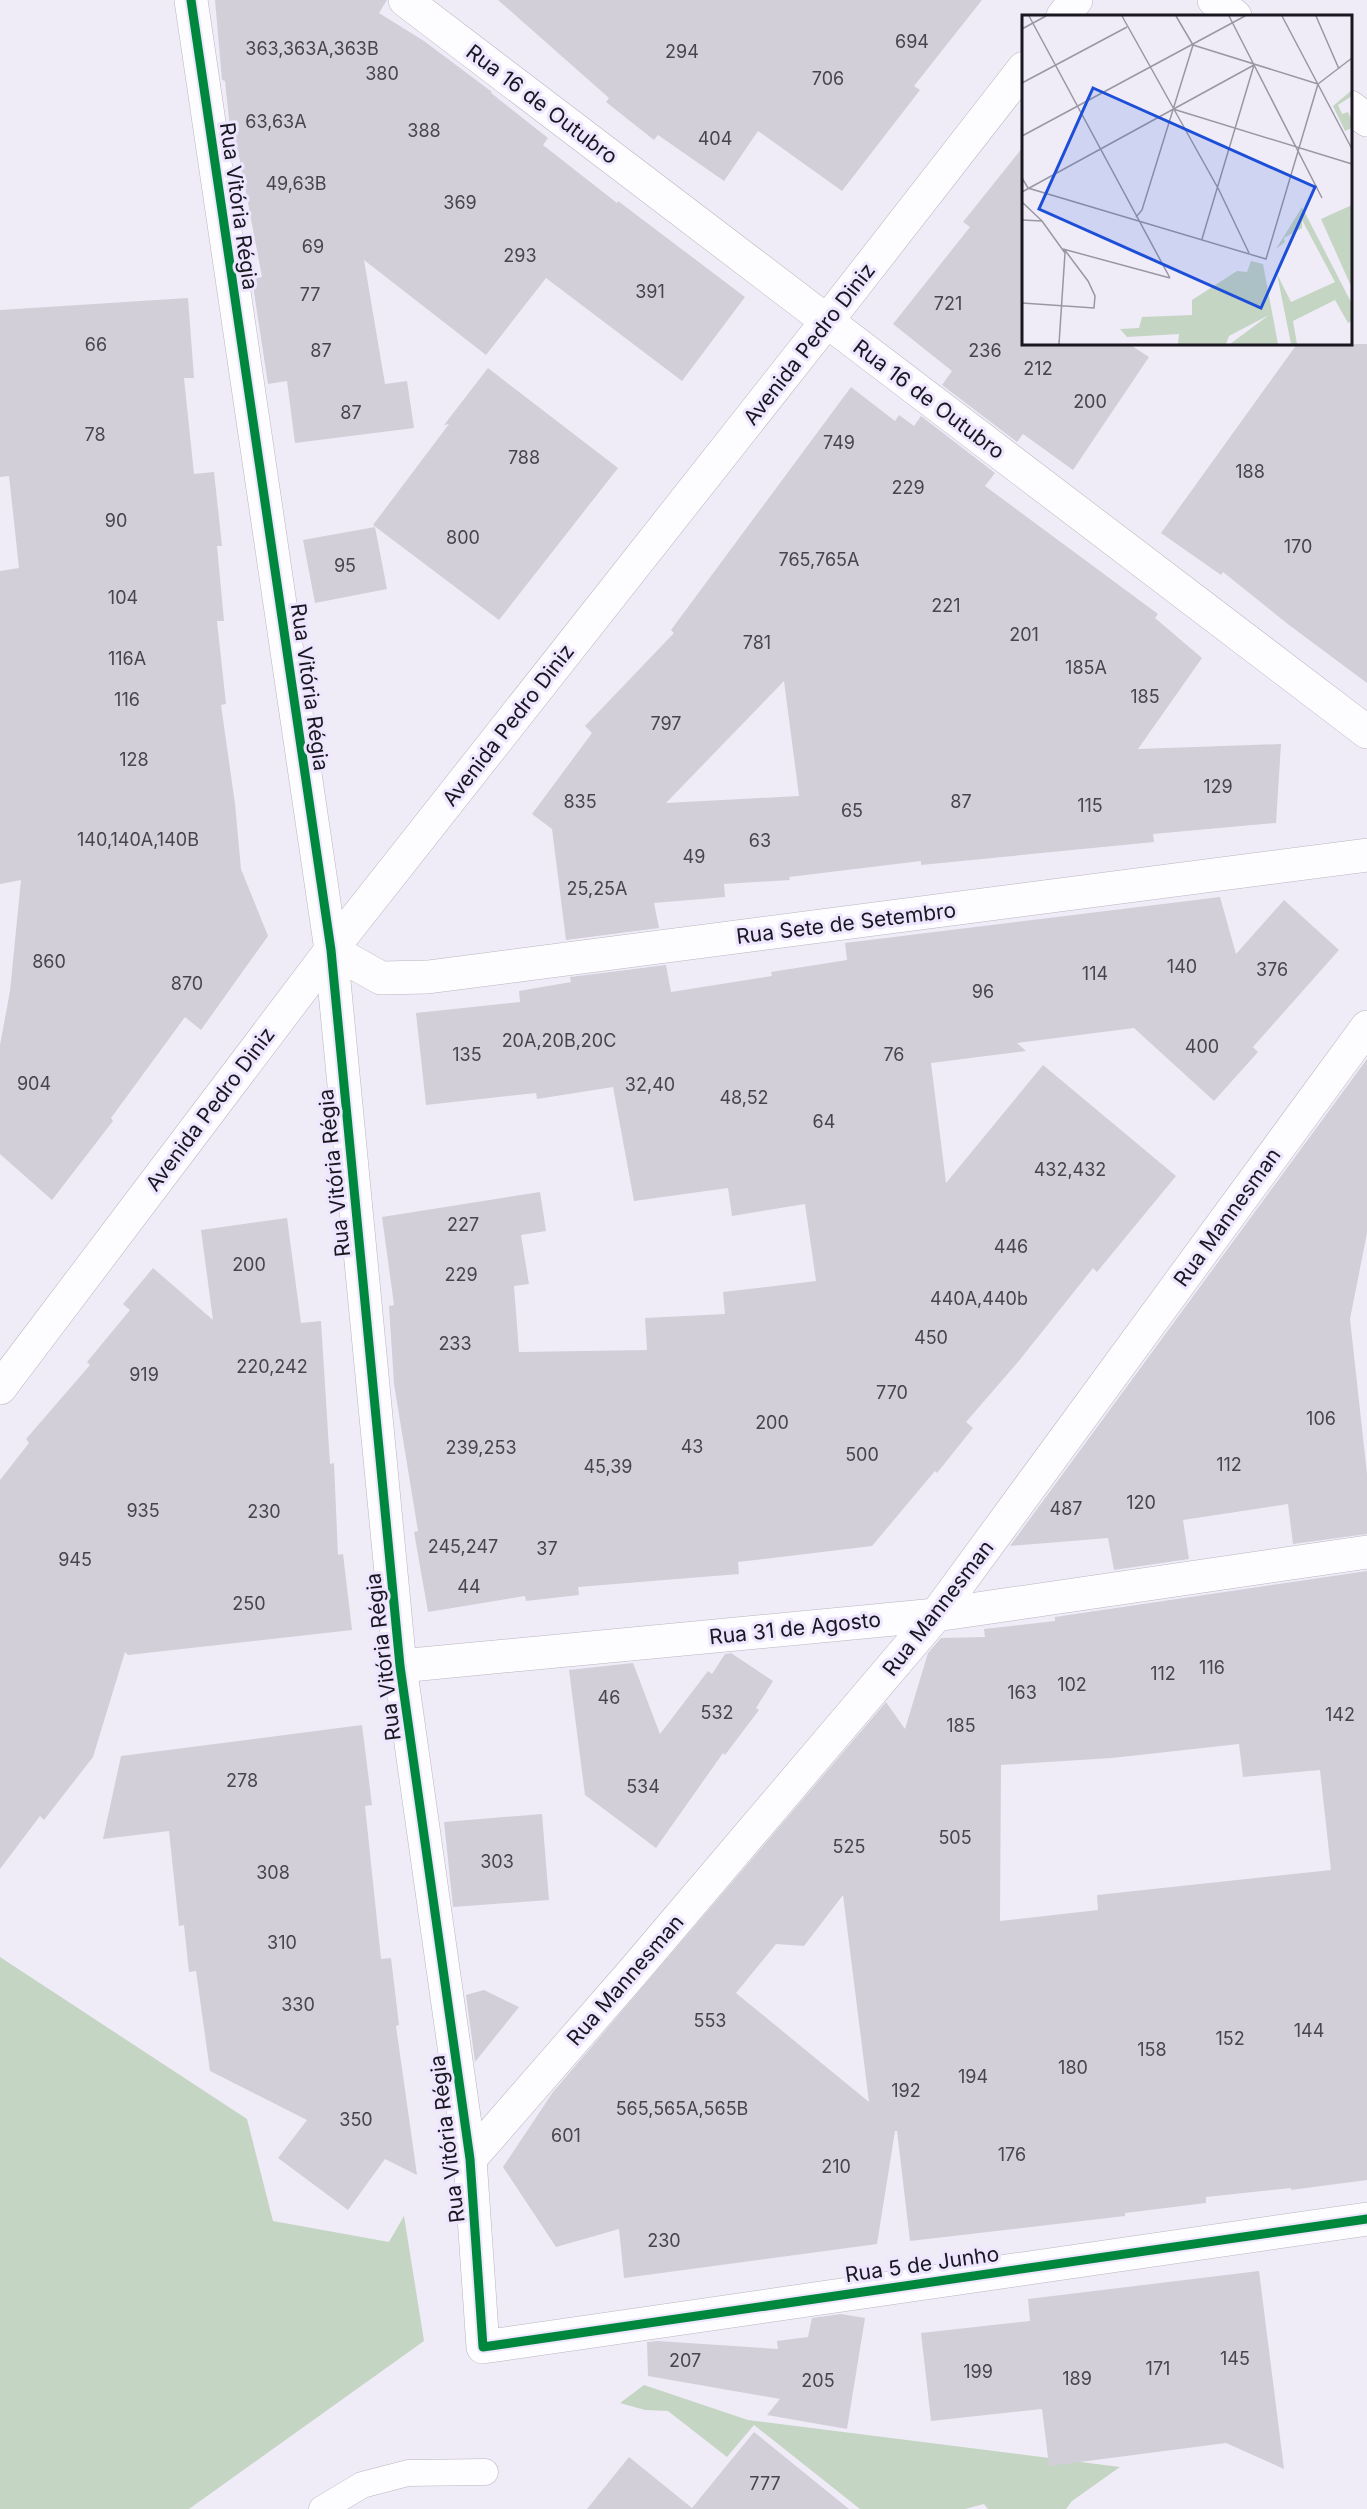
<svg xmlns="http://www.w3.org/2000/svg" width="1367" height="2509" font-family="Inter,sans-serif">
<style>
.green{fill:#c5d5c3}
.building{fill:#d2cfd9;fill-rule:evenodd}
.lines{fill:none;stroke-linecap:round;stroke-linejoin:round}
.lane-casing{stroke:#b8b6bf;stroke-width:27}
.street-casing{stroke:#b8b6bf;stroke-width:34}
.secondary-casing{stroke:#b8b6bf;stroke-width:34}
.lane{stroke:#fdfcfe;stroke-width:26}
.street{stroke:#fdfcfe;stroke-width:33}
.secondary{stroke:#fdfcfe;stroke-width:33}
.cycleway-casing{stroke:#ede6fe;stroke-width:13}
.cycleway{stroke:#00873e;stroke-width:9}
.labels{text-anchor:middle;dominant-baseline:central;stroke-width:6;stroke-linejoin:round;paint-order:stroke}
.number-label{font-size:18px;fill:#47454e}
.street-label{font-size:21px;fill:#19171f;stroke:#ede6fe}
.inset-road{fill:none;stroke:#9997a1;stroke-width:1.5}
.view{fill:#1d4ed8;fill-opacity:0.15;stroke:#1d4ed8;stroke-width:3}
.inset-edge{fill:none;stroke:#19171f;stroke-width:3}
</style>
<rect width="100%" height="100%" fill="#efecf8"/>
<g class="green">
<path d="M0,1957L247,2119L273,2221L389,2242L404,2216L424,2341L189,2509H0Z"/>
<path d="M644,2385L748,2420L1120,2467L1072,2501L1066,2509H988L984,2504L965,2509H860L754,2425L727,2457L668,2411L645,2410L620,2403Z"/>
</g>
<g class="building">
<path d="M215,0H387L379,13L424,41L492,92L491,93L548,138L543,145L617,203L618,201L745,297L682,381L546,278L486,355L364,260L385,384L407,381L414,428L295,443L287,381L268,384L252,279L262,277L239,156L233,157L225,81L222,80Z"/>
<path d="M498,0H982L914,86L920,90L842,191L758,131L724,181L658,135L654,140L606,102L609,98Z"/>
<path d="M1023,147V344H1129L1149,357L1073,470L1023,434L1017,442L942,385L952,371L893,324L970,227L963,222Z"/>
<path d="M188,298L194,378H184L194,474L214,472L222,546H217L224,621H217L226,704L221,705L235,804L241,869L268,936L201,1030L185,1017L111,1118L113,1121L52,1200L0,1154V1045L10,991L21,880L0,884V571L19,568L9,476L0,477V310Z"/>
<path d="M1297,344H1367V683L1289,625L1223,572L1221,575L1161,533Z"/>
<path d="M488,368L618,468L499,620L373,525L449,424L444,425Z"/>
<path d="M851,387L895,421L899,415L914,426L921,416L995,473L985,486L1158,614L1155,618L1202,658L1138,749L1281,744L1276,823L1153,834L1154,842L921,865V861L789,877L790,880L724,884L725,897L654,903L659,928L566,940L552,829L532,814L592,733L585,726L674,633L671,630ZM784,681L799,796L666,803Z"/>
<path d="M375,527L387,589L315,603L303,540Z"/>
<path d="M1220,897L1236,954L1284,900L1339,950L1253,1047L1258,1052L1214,1101L1134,1028L1017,1043L1026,1051L931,1063L946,1183L1043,1065L1176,1176L1097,1272L1093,1268L1018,1362L966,1422L973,1428L937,1473L935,1471L872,1546L738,1562L739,1574L578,1587L579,1595L526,1601L525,1596L428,1612L414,1532L418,1531L394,1384L389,1306L394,1305L382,1217L540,1192L546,1231L521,1235L529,1284L514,1286L519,1352L647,1350L645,1318L725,1314L723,1292L816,1281L805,1204L732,1216L728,1188L634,1201L613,1087L537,1099L536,1093L426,1105L416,1013L520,1002L519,991L571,982L570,977L666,965L671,992L772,976L771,972L847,960L845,943Z"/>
<path d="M1367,1059V1233L1350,1319L1367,1474V1534L1293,1544L1288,1504L1183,1520L1189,1559L1114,1570L1108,1538L1010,1546Z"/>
<path d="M287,1218L301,1323L321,1321L330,1464L334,1463L338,1555L343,1554L352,1630L128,1655L125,1652L93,1757L44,1820L40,1816L0,1869V1480L29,1443L26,1439L90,1365L87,1362L130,1310L123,1304L153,1268L213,1320L201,1230Z"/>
<path d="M1367,1571V2180L1291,2190V2188L1206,2197V2203L1125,2213V2216L910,2241L897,2131H895L877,2244L624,2278L619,2229L556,2247L503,2167L553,2092L886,1702L905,1729L928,1653L941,1638L985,1637L984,1629L1055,1621V1617ZM1239,1744L1243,1777L1320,1770L1331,1870L1097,1895L1098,1910L1000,1921L1001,1765L1112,1758ZM843,1895L869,2102L736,1993L776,1944L804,1946Z"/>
<path d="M731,1653L773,1681L756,1708L759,1710L725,1755L723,1753L656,1848L585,1795L569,1670L633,1663L660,1734L708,1671L712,1674L725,1654Z"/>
<path d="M362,1725L372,1805L365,1806L381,1959L391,1958L399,2025L396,2026L417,2175L385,2159L348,2210L278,2158L307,2120L210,2071L196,1971L189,1972L184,1925L179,1926L169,1831L103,1839L121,1756Z"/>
<path d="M542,1814L549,1900L453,1907L444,1822Z"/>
<path d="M484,1990L519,2007L475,2062L466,1995Z"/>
<path d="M1259,2271L1284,2469L1226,2443L1049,2466L1042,2409L931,2421L921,2333L1030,2321L1028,2299Z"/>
<path d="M841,2314L865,2318L847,2429L767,2415L780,2399L648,2376L647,2342L658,2341L778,2349L777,2341L808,2337L812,2318Z"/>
<path d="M754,2432L849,2509H587L629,2457L692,2508Z"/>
</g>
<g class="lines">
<g class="lane-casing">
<path id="lane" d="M322,2509L362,2485L408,2473L485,2472"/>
</g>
<g class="street-casing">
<g id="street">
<path d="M1214,0L1235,16"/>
<path d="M1350,107L1367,120"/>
<path d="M0,1388L331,950L381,978L428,977L1367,855"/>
<path d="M400,1666L936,1615L1367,1552"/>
<path d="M470,2159L632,1973L936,1615L1367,1027"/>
</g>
</g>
<g class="secondary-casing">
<g id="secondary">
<path d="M191,0L331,950L400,1666L470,2159L483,2347L1367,2219"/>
<path d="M405,0L1367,732"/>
<path d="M1063,16L1076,0"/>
<path d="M331,950L827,321L1024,68"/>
</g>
</g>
<use href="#lane" class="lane"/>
<use href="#street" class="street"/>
<use href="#secondary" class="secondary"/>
<g class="cycleway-casing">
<path id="cycleway" d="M191,0L331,950L400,1666L470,2159L483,2347L1367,2219"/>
</g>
<use href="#cycleway" class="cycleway"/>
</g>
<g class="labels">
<g class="number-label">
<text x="912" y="41">694</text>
<text x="312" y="48">363,363A,363B</text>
<text x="682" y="51">294</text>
<text x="382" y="73">380</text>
<text x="828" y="78">706</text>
<text x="276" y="121">63,63A</text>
<text x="424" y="130">388</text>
<text x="715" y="138">404</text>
<text x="296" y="183">49,63B</text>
<text x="460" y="202">369</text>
<text x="313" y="246">69</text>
<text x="520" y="255">293</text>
<text x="650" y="291">391</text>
<text x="310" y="294">77</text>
<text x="948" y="303">721</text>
<text x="96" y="344">66</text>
<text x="321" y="350">87</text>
<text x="985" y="350">236</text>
<text x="1038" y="368">212</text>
<text x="1090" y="401">200</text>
<text x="351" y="412">87</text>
<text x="95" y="434">78</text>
<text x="839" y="442">749</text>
<text x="524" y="457">788</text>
<text x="1250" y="471">188</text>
<text x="908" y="487">229</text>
<text x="116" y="520">90</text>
<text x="463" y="537">800</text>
<text x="1298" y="546">170</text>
<text x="819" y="559">765,765A</text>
<text x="345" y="565">95</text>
<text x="123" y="597">104</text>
<text x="946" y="605">221</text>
<text x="1024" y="634">201</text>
<text x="757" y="642">781</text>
<text x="127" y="658">116A</text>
<text x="1086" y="667">185A</text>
<text x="1145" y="696">185</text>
<text x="127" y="699">116</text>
<text x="666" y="723">797</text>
<text x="134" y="759">128</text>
<text x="1218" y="786">129</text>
<text x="580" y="801">835</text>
<text x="961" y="801">87</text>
<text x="1090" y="805">115</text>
<text x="852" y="810">65</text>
<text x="138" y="839">140,140A,140B</text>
<text x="760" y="840">63</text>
<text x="694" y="856">49</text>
<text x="597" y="888">25,25A</text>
<text x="49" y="961">860</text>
<text x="1182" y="966">140</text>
<text x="1272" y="969">376</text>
<text x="1095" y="973">114</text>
<text x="187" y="983">870</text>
<text x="983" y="991">96</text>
<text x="559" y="1040">20A,20B,20C</text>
<text x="1202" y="1046">400</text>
<text x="467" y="1054">135</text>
<text x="894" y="1054">76</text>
<text x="34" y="1083">904</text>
<text x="650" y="1084">32,40</text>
<text x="744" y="1097">48,52</text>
<text x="824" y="1121">64</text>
<text x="1070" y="1169">432,432</text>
<text x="463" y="1224">227</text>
<text x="1011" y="1246">446</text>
<text x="249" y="1264">200</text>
<text x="461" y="1274">229</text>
<text x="979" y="1298">440A,440b</text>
<text x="931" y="1337">450</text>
<text x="455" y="1343">233</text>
<text x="272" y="1366">220,242</text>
<text x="144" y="1374">919</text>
<text x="892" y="1392">770</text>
<text x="1321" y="1418">106</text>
<text x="772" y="1422">200</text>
<text x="692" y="1446">43</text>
<text x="481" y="1447">239,253</text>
<text x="862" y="1454">500</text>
<text x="1229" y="1464">112</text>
<text x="608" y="1466">45,39</text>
<text x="1141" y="1502">120</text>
<text x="1066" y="1508">487</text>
<text x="143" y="1510">935</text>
<text x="264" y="1511">230</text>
<text x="463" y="1546">245,247</text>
<text x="547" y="1548">37</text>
<text x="75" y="1559">945</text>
<text x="469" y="1586">44</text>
<text x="249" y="1603">250</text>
<text x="1212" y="1667">116</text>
<text x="1163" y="1673">112</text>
<text x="1072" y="1684">102</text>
<text x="1022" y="1692">163</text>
<text x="609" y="1697">46</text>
<text x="717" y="1712">532</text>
<text x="1340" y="1714">142</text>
<text x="961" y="1725">185</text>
<text x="242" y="1780">278</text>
<text x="643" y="1786">534</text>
<text x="955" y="1837">505</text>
<text x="849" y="1846">525</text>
<text x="497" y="1861">303</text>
<text x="273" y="1872">308</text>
<text x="282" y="1942">310</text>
<text x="298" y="2004">330</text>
<text x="710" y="2020">553</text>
<text x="1309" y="2030">144</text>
<text x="1230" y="2038">152</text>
<text x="1152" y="2049">158</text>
<text x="1073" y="2067">180</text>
<text x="973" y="2076">194</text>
<text x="906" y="2090">192</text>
<text x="682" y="2108">565,565A,565B</text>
<text x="356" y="2119">350</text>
<text x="566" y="2135">601</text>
<text x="1012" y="2154">176</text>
<text x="836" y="2166">210</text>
<text x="664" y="2240">230</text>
<text x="1235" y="2358">145</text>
<text x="685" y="2360">207</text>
<text x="1158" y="2368">171</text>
<text x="978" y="2371">199</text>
<text x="1077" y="2378">189</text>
<text x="818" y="2380">205</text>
<text x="765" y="2483">777</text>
</g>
<g class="street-label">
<text transform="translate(542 104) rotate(37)">Rua 16 de Outubro</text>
<text transform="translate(239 206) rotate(82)">Rua Vitória Régia</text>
<text transform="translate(809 344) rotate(-52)">Avenida Pedro Diniz</text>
<text transform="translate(929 399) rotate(37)">Rua 16 de Outubro</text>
<text transform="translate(310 687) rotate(82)">Rua Vitória Régia</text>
<text transform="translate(508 725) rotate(-52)">Avenida Pedro Diniz</text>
<text transform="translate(846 923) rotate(-7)">Rua Sete de Setembro</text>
<text transform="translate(210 1109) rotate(-53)">Avenida Pedro Diniz</text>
<text transform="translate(334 1173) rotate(-96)">Rua Vitória Régia</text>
<text transform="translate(1227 1217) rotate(-54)">Rua Mannesman</text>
<text transform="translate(938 1608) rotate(-52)">Rua Mannesman</text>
<text transform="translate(795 1628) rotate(-6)">Rua 31 de Agosto</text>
<text transform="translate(383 1657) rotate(-97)">Rua Vitória Régia</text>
<text transform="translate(625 1980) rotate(-49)">Rua Mannesman</text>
<text transform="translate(447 2139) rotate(-97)">Rua Vitória Régia</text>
<text transform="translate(922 2264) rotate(-8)">Rua 5 de Junho</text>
</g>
</g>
<g transform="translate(1022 15)">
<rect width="330" height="330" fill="#efecf8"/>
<path d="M330,75V81L316,90L320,99L326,97L330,106V113L323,116L311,91ZM330,190V268L328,269L299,204ZM280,192L330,289V306L326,308L313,285L271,306L275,329H269L255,259L269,287L313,267L280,205V213L262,223L263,227L254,234ZM229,246L241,249L256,329H208L247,300L207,321L204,329H156L157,319L105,322L98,314L117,313L120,302L170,300V285L215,256L225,257Z" fill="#c5d5c3"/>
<path class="inset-road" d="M7,1L148,263M100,1L197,175L227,238M154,1L171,30M207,1L300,183M260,1L330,134M294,1L317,54M0,14L24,1M171,30L296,69M0,68L105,12M296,69L330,43M151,94L330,149M0,121L223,1M0,163L6,173L244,244L296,69M0,177L232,50M0,187L20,206L43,238L37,329M114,202L120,195L171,30M0,205L20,206M180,224L232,50M41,234L148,263M0,288L72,293L73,281L66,266L42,234"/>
<path class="view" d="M71,73L293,172L239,293L17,194Z"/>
<rect width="330" height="330" class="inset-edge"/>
</g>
</svg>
